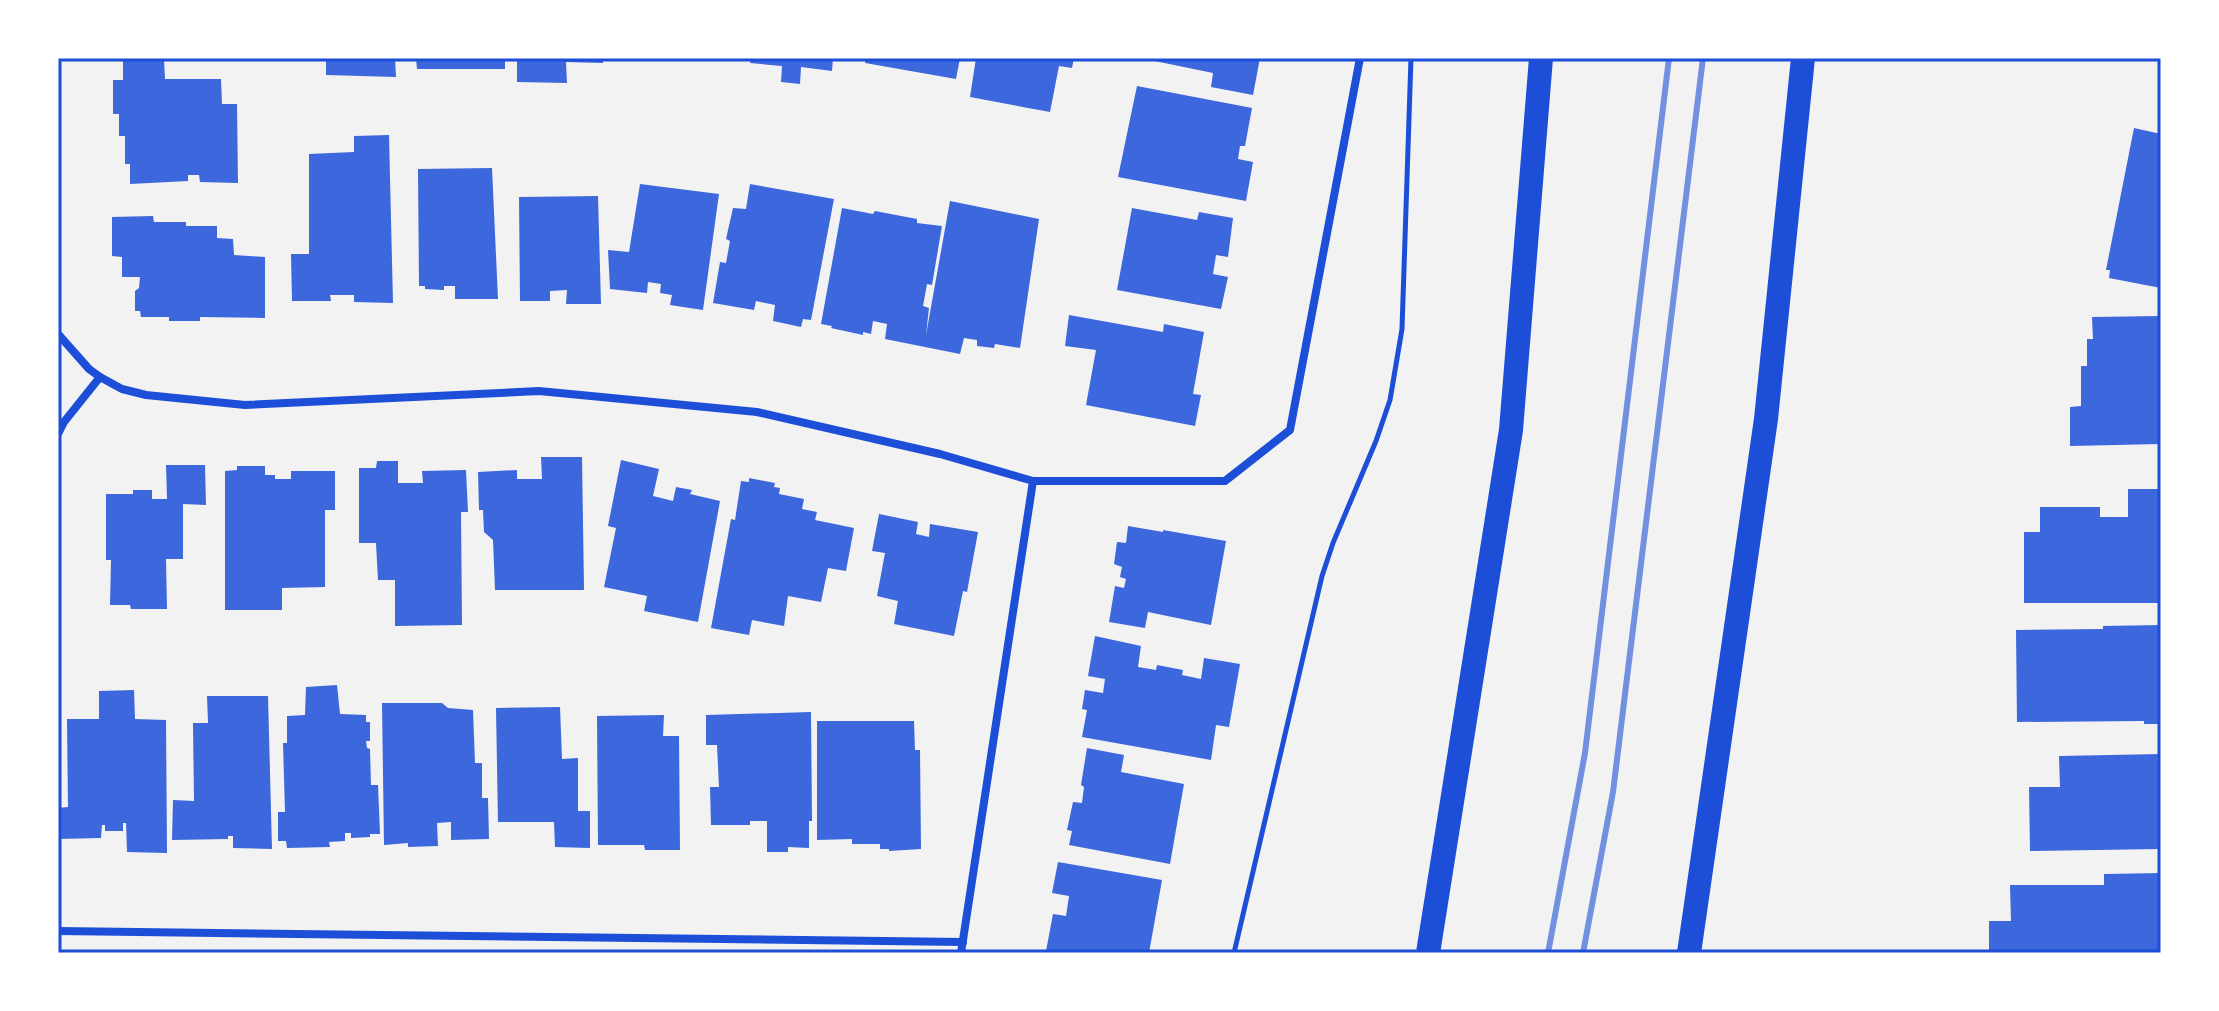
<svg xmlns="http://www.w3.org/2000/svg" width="2219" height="1011" font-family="Arial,sans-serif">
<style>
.building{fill:#3d67dc}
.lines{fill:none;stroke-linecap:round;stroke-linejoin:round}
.path{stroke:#1d4ed8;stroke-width:5}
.minor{stroke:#1d4ed8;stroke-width:8}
.motorway{stroke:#1d4ed8;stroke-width:24}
.rail{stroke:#7290e2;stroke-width:6}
.neatline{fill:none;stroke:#1d4ed8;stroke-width:3}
</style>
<rect width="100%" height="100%" fill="#f2f2f2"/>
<g class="building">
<path d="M326,58H395L396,77L326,75Z"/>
<path d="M416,58H505V69H417Z"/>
<path d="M517,58H603V63L566,62L567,83L517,82Z"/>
<path d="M751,58H833L832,71L801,67L800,84L781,82L782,66L750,63Z"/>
<path d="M866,58H960L956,79L865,63Z"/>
<path d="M976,58H1074L1072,68L1059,66L1050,112L970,97Z"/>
<path d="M1140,58H1260L1253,95L1211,87L1213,73Z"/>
<path d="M123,59H164L165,79H221L222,104H237L238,183L200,182L199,175H188V181L130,184V164H125V136H119V114H113V80H123Z"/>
<path d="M1137,86L1252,108L1245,146H1240L1238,159L1253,162L1246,201L1118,177Z"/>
<path d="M2134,128L2161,134V288L2109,278L2110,270H2106Z"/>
<path d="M389,135L393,303L354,302V295H330L331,301H292L291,254H309V154L354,152V136Z"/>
<path d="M492,168L498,299H455V286H444V290L425,289V286H419L418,169Z"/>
<path d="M640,184L719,194L703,310L670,305L672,295L660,293L661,284L648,282L647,293L610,289L608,250L629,252Z"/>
<path d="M750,184L834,199L811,320L803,319L801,327L773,321L775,305L756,301L754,310L713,303L720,262L726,263L730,241L726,239L733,208L746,209Z"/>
<path d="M598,196L601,304H566L567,290L550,291V301H520L519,197Z"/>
<path d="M950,201L1039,219L1020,348L995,344L994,348L977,346V340L964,338L960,354L885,339L887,324L873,321L871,334L863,332V335L831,328L832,326L821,324L842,208L873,214L875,211L917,219V223L942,226L932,285L927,284L923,306L929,308L926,335Z"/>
<path d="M1132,208L1197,220L1199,212L1233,218L1228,257L1216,255L1213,274L1228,277L1221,309L1117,290Z"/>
<path d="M153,216L154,222H186V226H217V238L233,239L234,255L265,257V318L200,317V321H169V317H141L140,311H135V291L139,288L140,277H122V257L112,256V217Z"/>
<path d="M1069,315L1163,332L1164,324L1204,332L1193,394L1201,395L1195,426L1086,405L1096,350L1065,346Z"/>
<path d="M2161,316V444L2070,446V407L2081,406V366H2087V339H2093L2092,317Z"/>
<path d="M541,457H582L584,590H495L493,540L484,532L483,510H479L478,472L517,470V479H542Z"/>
<path d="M621,460L659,469L653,496L673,501L676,487L692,490L690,494L720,501L698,622L644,611L647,596L604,587L616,528L608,526Z"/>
<path d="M377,461H398V483H423L422,471L466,470L468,512H461L462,625L395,626V580H378L376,543H359V468H376Z"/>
<path d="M166,465H205L206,505L183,504V559H166L167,609H131L130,605H110L111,560H106V494H133V490H152V499H167Z"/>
<path d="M237,466H265V475H275V479H291V471H335V510H325V587L282,588V610H225V471L237,470Z"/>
<path d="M749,478L775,483L774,487L780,488L779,494L804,499L802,509L817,512L815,520L854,528L846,571L828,568L821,602L788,596L784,626L752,620L749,635L711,628L731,519L735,520L741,481L749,482Z"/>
<path d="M2128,489H2161V603H2024V532H2040V507H2100V517H2128Z"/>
<path d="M879,514L918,522L916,534L929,537L930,524L978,532L967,592L963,591L954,636L894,624L898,601L877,596L885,553L872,551Z"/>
<path d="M1128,526L1163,532V530L1226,541L1211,625L1148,612L1145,628L1109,622L1115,586L1124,588L1126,579L1120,577L1122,567L1114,564L1117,542L1126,543Z"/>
<path d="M2161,625V673H2158V684H2161V724H2144V721L2017,722L2016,630L2103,629V626Z"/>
<path d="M1095,636L1141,646L1138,667L1156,670L1157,665L1183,670L1182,675L1201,679L1204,658L1240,664L1229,727L1216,725L1211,760L1082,737L1087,710L1082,709L1085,690L1103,693L1105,679L1088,676Z"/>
<path d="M337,685L340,714L366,715V722H370V741H366L367,748L370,749L371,785H378L380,834H370V837L351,838V833H345V841L329,842L330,847L287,848L286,841H278V812H285L283,743H287V716L305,715L306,687Z"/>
<path d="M134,690L135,719L166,720L167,853L127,852L126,823H123V831H105V825H102L101,838L58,839V808L68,807L67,719H99V691Z"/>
<path d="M207,696H268L272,849L233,848V836H228V839L172,840L173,800L194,801L193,723H208Z"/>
<path d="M382,703H442L448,708L473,710L475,763H482V798H488L489,839L451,840V822L437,823L438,846L408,847V843L384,845Z"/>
<path d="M560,707L562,759L578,758V811H590V848L555,847L554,822H498L496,708Z"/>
<path d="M811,712L812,821H809V848L788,847V852H767V821H750V825H711L710,787H719L717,745H706V715Z"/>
<path d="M664,715L663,736H679L680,850H645L644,845H598L597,716Z"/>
<path d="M817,721H914L915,750H920L921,849L889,851V849H880V844H852V839L817,840Z"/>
<path d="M1087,748L1124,755L1121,772L1184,784L1170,864L1069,845L1072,831L1067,830L1073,802L1082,803L1084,787L1081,785Z"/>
<path d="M2161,754V849L2030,851L2029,787H2060L2059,756Z"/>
<path d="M1058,862L1162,880L1149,953H1102L1087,950L1086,953H1058L1046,951L1053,914L1066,916L1069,896L1052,893Z"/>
<path d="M2161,873V953H1989V921H2011L2010,885H2104V874Z"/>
</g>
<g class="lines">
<path class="path" d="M1234,953L1322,576L1333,543L1376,441L1390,400L1402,329L1411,58"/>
<g class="minor">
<path d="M58,334L89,369L100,377L122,389L146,395L245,405L539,391L757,412L940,454L1033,481H1225L1290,430L1360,58"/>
<path d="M58,434L64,422L100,377"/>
<path d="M58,931L963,942"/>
<path d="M961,953L1033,481"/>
</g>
<g class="motorway">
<path d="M1428,953L1511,430L1541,58"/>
<path d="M1689,953L1766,419L1803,58"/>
</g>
<g class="rail">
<path d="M1548,953L1585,753L1669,58"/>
<path d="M1583,953L1613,792L1703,58"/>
</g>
</g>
<rect width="2219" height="1011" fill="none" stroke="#ffffff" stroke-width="120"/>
<rect x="60" y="60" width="2099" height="891" class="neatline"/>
</svg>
